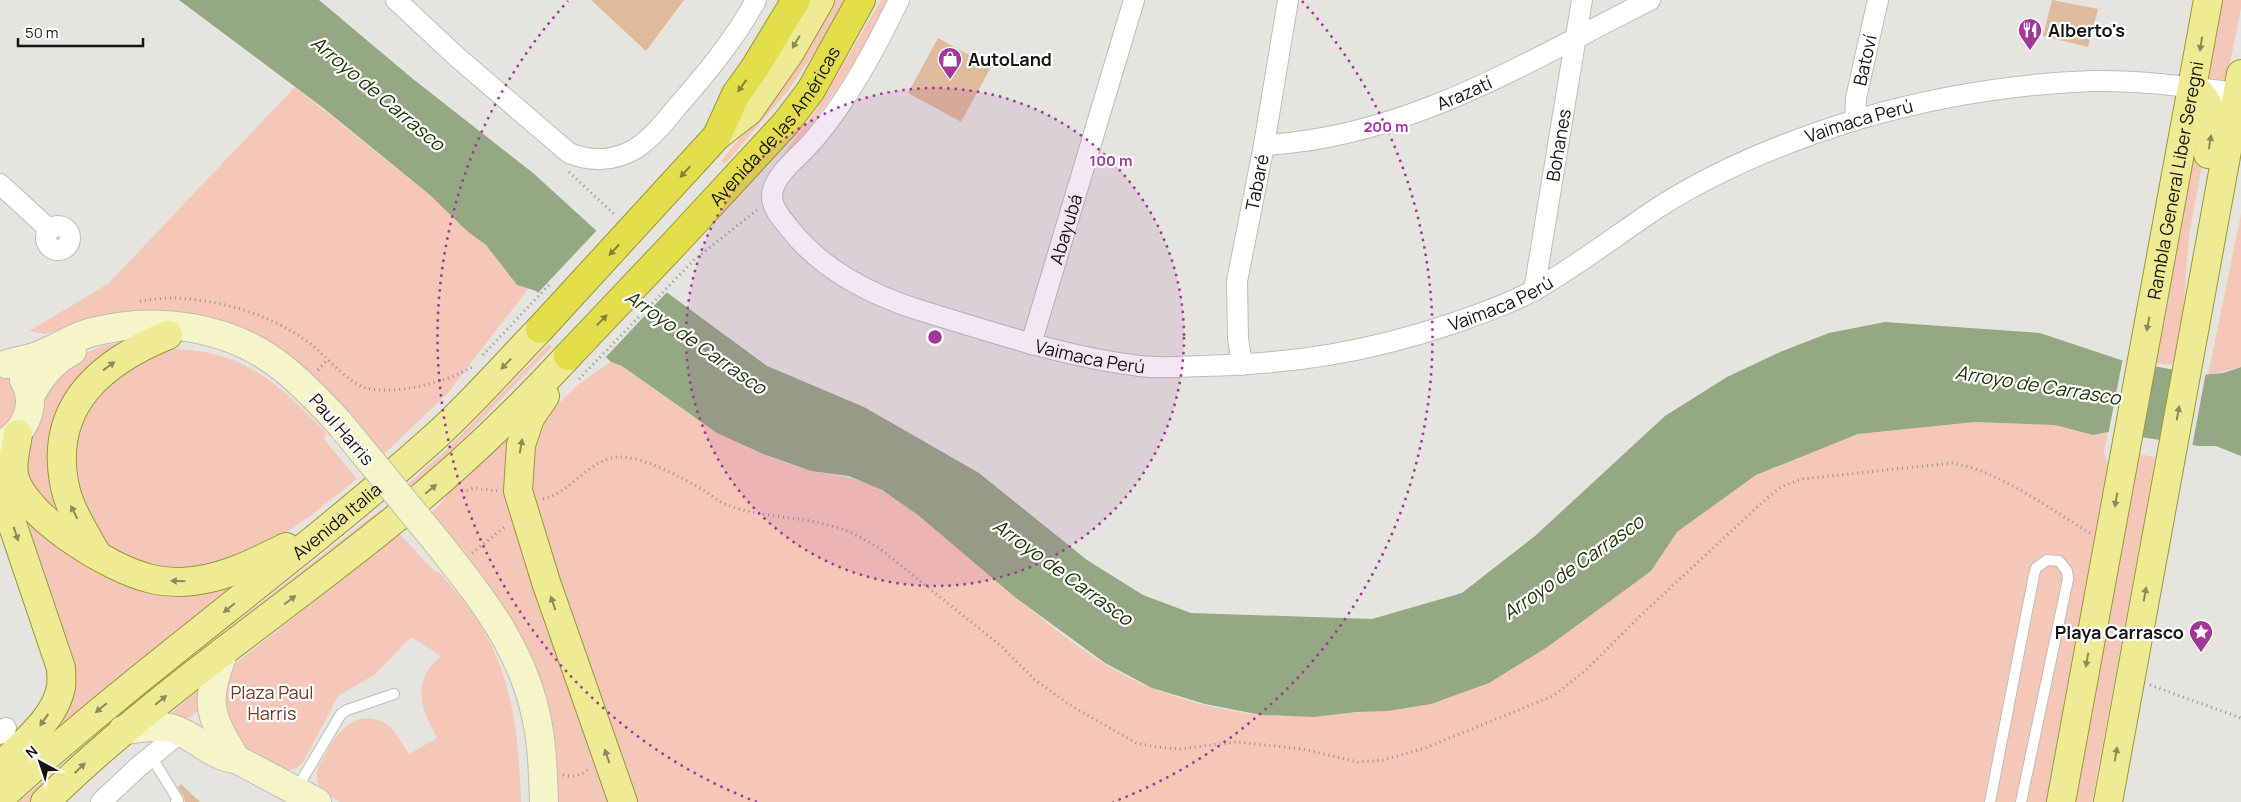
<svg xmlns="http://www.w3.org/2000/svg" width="2241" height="802" font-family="Manrope,sans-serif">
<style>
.green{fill:#f5c7b8}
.water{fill:#94a983}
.pier{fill:#e6e4df}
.building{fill:#dfba9b}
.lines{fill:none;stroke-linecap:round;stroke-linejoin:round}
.lane-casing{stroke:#bfbdb9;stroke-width:12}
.street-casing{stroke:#bfbdb9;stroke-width:22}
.secondary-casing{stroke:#bfbdb9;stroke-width:30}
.primary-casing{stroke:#9a9838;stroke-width:30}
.highway-casing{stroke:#9a9838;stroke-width:30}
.path{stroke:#959390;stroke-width:3;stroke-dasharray:1 4;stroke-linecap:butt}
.lane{stroke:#fff;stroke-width:10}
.street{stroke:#fff;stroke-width:20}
.secondary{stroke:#f6f5c9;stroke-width:28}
.primary{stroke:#eeeb94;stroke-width:28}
.highway{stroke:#e2de4c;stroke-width:28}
.secondary-bridge-casing{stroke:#bfbdb9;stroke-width:30;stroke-linecap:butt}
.secondary-bridge{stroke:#f6f5c9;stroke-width:28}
.oneway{fill:#8c8b5a}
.oneway2{fill:#868432}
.ring{fill:none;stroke:#a03799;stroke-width:2.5;stroke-dasharray:2.5 5}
.labels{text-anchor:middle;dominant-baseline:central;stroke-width:4.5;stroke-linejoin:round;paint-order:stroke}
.poi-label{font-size:18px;font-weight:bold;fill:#151513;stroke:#fff;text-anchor:start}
.street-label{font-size:18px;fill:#151513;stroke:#fff}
.park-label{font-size:18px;fill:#723622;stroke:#fff}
.water-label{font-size:19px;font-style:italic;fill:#203307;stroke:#fff}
.centre{fill:#a03799;stroke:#fff;stroke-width:2.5}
.ring-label{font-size:15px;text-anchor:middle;font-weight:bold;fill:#a03799;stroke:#fff;stroke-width:4.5;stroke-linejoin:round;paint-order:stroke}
</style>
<rect width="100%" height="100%" fill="#e6e4df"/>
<g class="green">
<path d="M833,0H847L821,43L787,92L725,164L721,161L781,87Z"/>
<path d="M881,0H889C861,60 822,112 780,163L776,164L819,106Z"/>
<path d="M2221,0H2241V8L2227,78L2221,83H2207Z"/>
<path d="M295,87L430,195L467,230L486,245L517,285L528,289L447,394L384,454L320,381L300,364L266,339L226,323L91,319L45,334L29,331L108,284Z"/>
<path d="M2200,116L2209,128L2189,235L2183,317L2173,365L2155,363Z"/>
<path d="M2241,214V367L2208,375Z"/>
<path d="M130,341L85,375L62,524L23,484L38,402L79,355L106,345Z"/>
<path d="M549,344L552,347L452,450L410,487L408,484L449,447Z"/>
<path d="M165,349C242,348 277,382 327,434L323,438L357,479L309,517L260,550L220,567L156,571L104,545L67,469L90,392Z"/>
<path d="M611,362L622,366C668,398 711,432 762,454C778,460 795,467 812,471C838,477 857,476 882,491C926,516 965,556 1005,588C1048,624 1100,668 1152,688C1184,701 1228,712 1262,715C1304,719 1346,712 1388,711L1615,596L1651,571L1677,532L1756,475L1858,434L1975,422L2055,425L2093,435L2108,432L2104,452L2108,466L2048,802H637L536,506C522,434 552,399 611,362Z"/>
<path d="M0,368L11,374L24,396L0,437Z"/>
<path d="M518,421L513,443L616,802H549L544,718L431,513L445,499L448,488Z"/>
<path d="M2138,454L2156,457L2092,802H2072Z"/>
<path d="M0,456L81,553L240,581L0,781L60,707L0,471Z"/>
<path d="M380,510L384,514L36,802H19L143,695Z"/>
<path d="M398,532L430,567L436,572H439C457,593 476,614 488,639C515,690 519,746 521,802H340C331,797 321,793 318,782C314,771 321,762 326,753C337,733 355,709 383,722C395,728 402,744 409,754L437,738C421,707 410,683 441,656L411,637L374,675L338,696L304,761L297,768L286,771L248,755L221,723L228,672L236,663L359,566Z"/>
<path d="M201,688L200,710L184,721L167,717Z"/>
</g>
<path class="water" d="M179,0H319L413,79L533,173L654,283L767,366L864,407L979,473L1087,560L1143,595L1191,613L1372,619L1462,593L1535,536L1665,416L1727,377L1780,352L1829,333L1885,322L2040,333L2121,360L2202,375L2223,373L2241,367V456L2216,446H2199L2108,432L2093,435L2055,425L1975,422L1858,434L1756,475L1677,532L1651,571L1546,648L1489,683L1431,704L1388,711L1357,712L1313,717L1261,715L1205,704L1152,688L1105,663L1016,598L918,515L882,490L849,476L811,471L763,454L717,433L622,366L611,362L536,291L517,285L486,245L467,231L430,195L322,107Z"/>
<g class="pier">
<path d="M598,229L668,291L604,359L536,295Z"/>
<path d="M2123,358L2155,364L2140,439L2108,435Z"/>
<path d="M2173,367L2206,372L2192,447L2159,442Z"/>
</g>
<g class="building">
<path d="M591,0H684L646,51Z"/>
<path d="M2052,0L2098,9L2088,47L2043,36Z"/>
<path d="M938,38L991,67L961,122L908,93Z"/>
<path d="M181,784L200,802H185L184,797L178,787Z"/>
</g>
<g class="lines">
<g class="lane-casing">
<g id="lane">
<path d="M151,756L178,800L176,802"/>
<path d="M296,790L341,714L347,710L394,694"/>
<path d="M1990,802L2034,575L2036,568L2047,560L2059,561L2067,571L2068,579L2021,802"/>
</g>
</g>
<g class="street-casing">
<g id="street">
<path d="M396,0L457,57L569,153C591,162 615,161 635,149C652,138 664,123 676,108C705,75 735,39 756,0"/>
<path id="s1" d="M899,0C875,49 845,106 808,146C796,159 771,178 772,198C773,210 783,220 790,229C821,269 871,295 919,310C992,332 1064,357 1140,366C1160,369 1183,366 1203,366C1293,364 1369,352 1454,323C1482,313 1512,303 1538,288C1580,264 1618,234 1659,207C1720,168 1790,140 1859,119C1934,97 2013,84 2092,81C2141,80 2189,87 2237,93"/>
<path id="s2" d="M1855,120L1856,98L1878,0"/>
<path id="s3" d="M1264,145C1406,138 1526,62 1650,0"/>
<path d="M0,184L50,230"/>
<circle cx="58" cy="238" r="12"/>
<path id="s4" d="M1534,291L1582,0"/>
<path id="s5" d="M1031,344L1134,0"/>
<path id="s6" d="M1242,365L1238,338L1237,281L1264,145L1288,0"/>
<path d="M0,734L6,728"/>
<path d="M101,802L138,767L181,732"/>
</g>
</g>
<g class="secondary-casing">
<g id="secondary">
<path d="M7,364C18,361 30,359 40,355C57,348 72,338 89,333C155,315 230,325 284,369C305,386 323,405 341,425"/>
<path d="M30,396C40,377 52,361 72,351"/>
<path d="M0,445C24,434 39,405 24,380"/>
<path d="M438,543C483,600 525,651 538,726C543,751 543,776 544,802"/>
<path d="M224,651C205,702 207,712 236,759"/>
<path d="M123,730C138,729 155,724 170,728C194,734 211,757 236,759L317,802"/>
</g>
</g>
<g class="primary-casing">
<g id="primary">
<path d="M2194,87C2219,111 2213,122 2208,154"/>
<path d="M717,136L749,111L789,54L820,0"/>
<path d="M545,396L530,418L521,445L518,491L546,582L623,802"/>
<path d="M18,434C16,450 10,467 16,482C32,521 109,568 148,578C158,581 172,582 182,582C221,580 252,564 286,547"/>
<path d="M0,488L61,668C61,674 62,681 61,687C55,720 21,744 0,767"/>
<path d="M95,551C83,529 68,507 64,482C50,404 104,361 168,335"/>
<path id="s7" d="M0,798C140,670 296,562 437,435C473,402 506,364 540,329"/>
<path d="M45,802C148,701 268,621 380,531C447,478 510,419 568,356"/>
<path id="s8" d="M2061,802L2208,0"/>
<path d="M2108,802L2241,74"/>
</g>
</g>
<g class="highway-casing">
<g id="highway">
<path d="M540,329L717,136L736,94L754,69L796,0"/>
<path id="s9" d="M568,356L676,242L786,123L811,90L861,0"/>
</g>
</g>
<g class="path">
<path d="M569,172L615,215"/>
<path d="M140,301C151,300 163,298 174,298C223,300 273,315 312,345C327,357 348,383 366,388C395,395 446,383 472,367"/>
<path d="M483,355L549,285"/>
<path d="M318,370L328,359"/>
<path d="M579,379L694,260L757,210"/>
<path d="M462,492L474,488L497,491"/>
<path d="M543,499C571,493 588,460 617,457C642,455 684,479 705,491C712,496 719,502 727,505C762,518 800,516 835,527C851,531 865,540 879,548L1001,646L1034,679L1070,705L1136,743L1157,747L1179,749L1236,742L1303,749L1358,762L1383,760L1425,748L1553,696L1586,670L1639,617L1767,498L1781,487L1802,479L1952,463C2000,471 2048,508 2090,533"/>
<path d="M472,553L506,526"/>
<path d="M2150,685L2241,718"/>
<path d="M563,775C573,778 583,775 589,768"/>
</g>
<use href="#lane" class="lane"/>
<use href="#street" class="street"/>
<use href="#secondary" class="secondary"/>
<use href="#primary" class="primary"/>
<use href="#highway" class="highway"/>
<g class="secondary-bridge-casing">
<path id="secondary-bridge" d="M341,425L438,543"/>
</g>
<use href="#secondary-bridge" class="secondary-bridge"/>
</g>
<defs><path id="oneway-solid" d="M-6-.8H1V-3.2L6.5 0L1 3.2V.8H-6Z" transform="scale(1.25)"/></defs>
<g class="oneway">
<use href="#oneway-solid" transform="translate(796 42) rotate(121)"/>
<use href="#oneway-solid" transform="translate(2201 44) rotate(99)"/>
<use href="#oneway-solid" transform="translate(2210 142) rotate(-81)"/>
<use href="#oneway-solid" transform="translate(2148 324) rotate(101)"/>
<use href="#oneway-solid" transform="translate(506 364) rotate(134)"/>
<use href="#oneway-solid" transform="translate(109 366) rotate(-36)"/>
<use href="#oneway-solid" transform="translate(2178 413) rotate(-80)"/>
<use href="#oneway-solid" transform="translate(521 446) rotate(-80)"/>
<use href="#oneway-solid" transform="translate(431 489) rotate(-40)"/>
<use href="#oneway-solid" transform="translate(2116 500) rotate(100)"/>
<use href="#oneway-solid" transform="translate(74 512) rotate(-116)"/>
<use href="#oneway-solid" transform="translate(16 534) rotate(71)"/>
<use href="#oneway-solid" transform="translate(178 581) rotate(-179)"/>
<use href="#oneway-solid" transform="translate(2145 594) rotate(-80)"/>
<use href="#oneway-solid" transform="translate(290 600) rotate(-37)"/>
<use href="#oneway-solid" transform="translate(553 603) rotate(-109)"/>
<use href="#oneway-solid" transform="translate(229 608) rotate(141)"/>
<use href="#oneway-solid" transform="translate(2087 660) rotate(100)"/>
<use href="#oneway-solid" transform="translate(161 700) rotate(-39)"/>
<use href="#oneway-solid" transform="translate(101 708) rotate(140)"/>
<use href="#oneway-solid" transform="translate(44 720) rotate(125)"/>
<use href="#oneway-solid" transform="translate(2116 754) rotate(-80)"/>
<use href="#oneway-solid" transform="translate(607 756) rotate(-109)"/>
<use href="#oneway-solid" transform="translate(80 768) rotate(-44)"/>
</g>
<g class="oneway2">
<use href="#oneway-solid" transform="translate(742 86) rotate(126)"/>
<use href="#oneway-solid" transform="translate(685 172) rotate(132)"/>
<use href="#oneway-solid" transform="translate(614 250) rotate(133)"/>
<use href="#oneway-solid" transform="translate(602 320) rotate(-46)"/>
</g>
<circle cx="935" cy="337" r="249" fill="#a03799" fill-opacity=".12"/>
<g class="ring">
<circle cx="935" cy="337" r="249"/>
<path d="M757 802A498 498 0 0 1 568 1M1302 1A498 498 0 0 1 1113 802"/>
</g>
<defs>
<g id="restaurant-pin" transform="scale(1.25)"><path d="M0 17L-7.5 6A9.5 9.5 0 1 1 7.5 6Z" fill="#a03799" stroke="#fff"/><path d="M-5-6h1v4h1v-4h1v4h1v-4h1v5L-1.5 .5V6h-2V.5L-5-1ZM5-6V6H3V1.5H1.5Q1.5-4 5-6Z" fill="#fff"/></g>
<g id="shop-pin" transform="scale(1.25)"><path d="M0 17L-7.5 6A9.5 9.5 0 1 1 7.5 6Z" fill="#a03799" stroke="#fff"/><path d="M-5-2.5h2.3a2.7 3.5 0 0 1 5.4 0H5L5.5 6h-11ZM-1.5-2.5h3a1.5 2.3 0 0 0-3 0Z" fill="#fff"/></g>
<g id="sight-pin" transform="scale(1.25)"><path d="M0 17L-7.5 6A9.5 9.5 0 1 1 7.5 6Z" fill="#a03799" stroke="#fff"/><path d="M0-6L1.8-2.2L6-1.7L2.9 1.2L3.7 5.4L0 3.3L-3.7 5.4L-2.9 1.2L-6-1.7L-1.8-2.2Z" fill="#fff"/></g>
</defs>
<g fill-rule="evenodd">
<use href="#restaurant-pin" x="2030" y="30"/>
<use href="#shop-pin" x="950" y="59"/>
<use href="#sight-pin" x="2201" y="632"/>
</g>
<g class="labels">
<g class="poi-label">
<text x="2048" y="30">Alberto's</text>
<text x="968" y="59">AutoLand</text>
<text x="2184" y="632" text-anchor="end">Playa Carrasco</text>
</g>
<g class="street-label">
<text stroke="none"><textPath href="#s2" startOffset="61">Batoví</textPath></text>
<text stroke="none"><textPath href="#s3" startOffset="208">Arazatí</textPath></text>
<text stroke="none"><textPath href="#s1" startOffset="1431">Vaimaca Perú</textPath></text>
<text stroke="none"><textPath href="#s9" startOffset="310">Avenida de las Américas</textPath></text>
<text stroke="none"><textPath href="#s4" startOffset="148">Bohanes</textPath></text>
<text stroke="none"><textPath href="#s8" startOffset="632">Rambla General Liber Seregni</textPath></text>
<text stroke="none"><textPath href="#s6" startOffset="185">Tabaré</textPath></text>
<text stroke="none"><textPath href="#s5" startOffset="120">Abayubá</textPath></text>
<text stroke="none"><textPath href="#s1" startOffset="1026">Vaimaca Perú</textPath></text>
<text stroke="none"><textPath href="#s1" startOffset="606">Vaimaca Perú</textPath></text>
<text transform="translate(342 429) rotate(49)">Paul Harris</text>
<text stroke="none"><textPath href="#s7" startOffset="436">Avenida Italia</textPath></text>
</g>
<g class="park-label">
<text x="272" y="692">Plaza Paul<tspan x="272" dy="21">Harris</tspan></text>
</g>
<g class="water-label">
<text transform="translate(378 93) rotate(40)">Arroyo de Carrasco</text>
<text transform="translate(696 342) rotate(35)">Arroyo de Carrasco</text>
<text transform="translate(2038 385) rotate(9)">Arroyo de Carrasco</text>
<text transform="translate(1573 567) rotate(-35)">Arroyo de Carrasco</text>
<text transform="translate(1063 572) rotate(36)">Arroyo de Carrasco</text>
</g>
</g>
<circle cx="935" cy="337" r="8" class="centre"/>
<g class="ring-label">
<text x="1386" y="132">200 m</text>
<text x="1111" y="166">100 m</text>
</g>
<g transform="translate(40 762) rotate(320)" stroke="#ffffff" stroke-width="4" paint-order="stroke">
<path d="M0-4L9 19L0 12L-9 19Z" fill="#151513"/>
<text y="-8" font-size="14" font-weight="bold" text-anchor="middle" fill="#151513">N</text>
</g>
<path d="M18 38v8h125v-8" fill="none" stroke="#151513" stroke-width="2.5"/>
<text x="25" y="38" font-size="15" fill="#151513" stroke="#ffffff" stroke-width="4" paint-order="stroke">50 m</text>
</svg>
